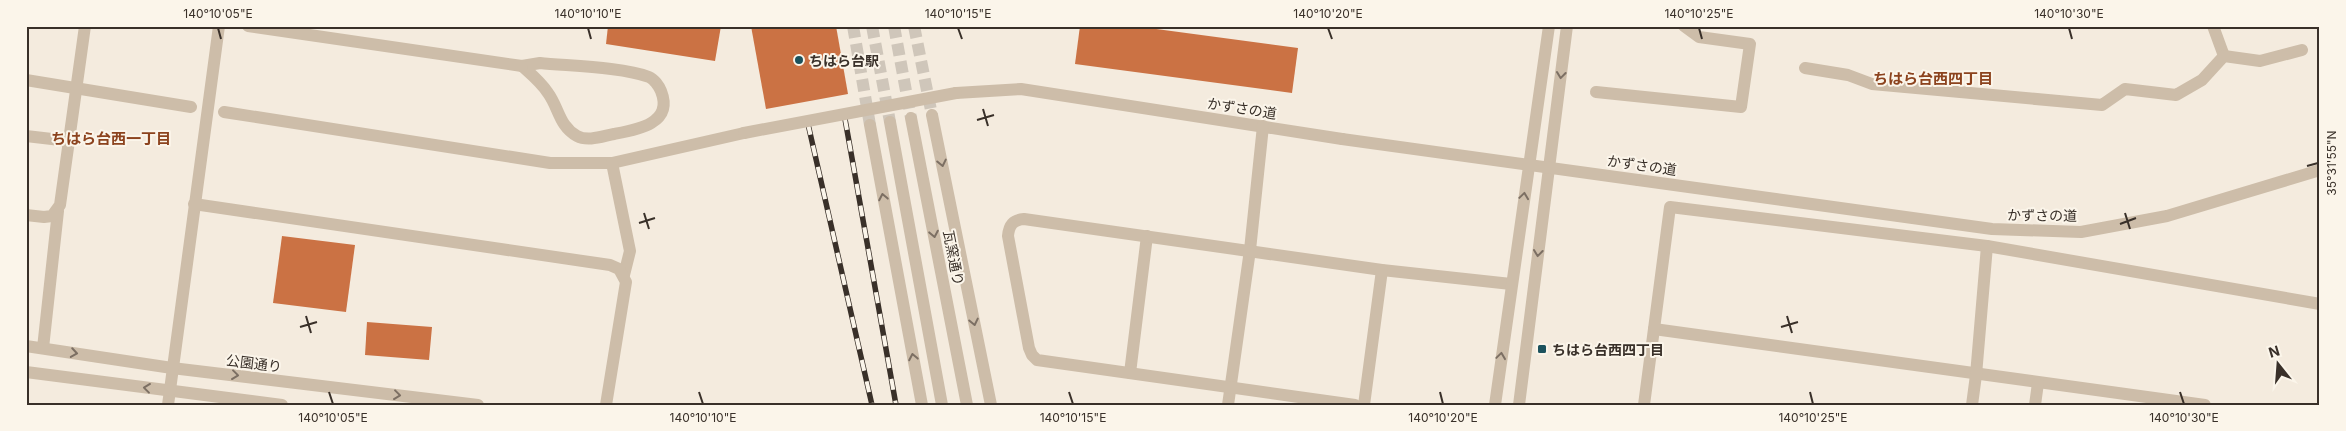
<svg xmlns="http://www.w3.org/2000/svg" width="2346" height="431" font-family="Inter,'Noto Sans JP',sans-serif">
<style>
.building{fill:#cb7244}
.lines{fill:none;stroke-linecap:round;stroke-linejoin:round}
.tertiary-tunnel{stroke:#cfc6ba;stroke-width:12;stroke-dasharray:12 6;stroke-linecap:butt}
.pedestrian{stroke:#cdbda9;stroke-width:12}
.minor{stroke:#cdbda9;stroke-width:12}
.tertiary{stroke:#cdbda9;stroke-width:12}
.rail-casing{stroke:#393029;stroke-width:5.5}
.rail{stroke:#fbf5ea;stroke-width:4;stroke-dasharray:11;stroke-linecap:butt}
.pedestrian-bridge{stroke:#cdbda9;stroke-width:12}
.oneway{stroke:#7c6f63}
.ticks{fill:none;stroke:#393029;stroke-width:2}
.poi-dot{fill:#1c525d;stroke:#fbf5ea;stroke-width:2}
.labels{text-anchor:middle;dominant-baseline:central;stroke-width:4;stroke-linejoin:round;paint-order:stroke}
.poi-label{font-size:14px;font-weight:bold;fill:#393029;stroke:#fbf5ea;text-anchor:start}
.street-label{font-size:14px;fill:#393029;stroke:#fbf5ea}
.neighbourhood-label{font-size:15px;font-weight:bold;fill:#8c431e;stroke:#fbf5ea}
.neatline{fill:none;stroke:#393029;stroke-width:2}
.ticks-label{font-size:12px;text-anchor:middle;fill:#393029}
</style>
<rect width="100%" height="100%" fill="#f4ebde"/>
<g class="building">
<path d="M608,26H721L715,61L606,44Z"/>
<path d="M751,26H836L848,94L766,109Z"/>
<path d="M1080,26H1134L1298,48L1292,93L1075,64Z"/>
<path d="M282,236L355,245L346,312L273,303Z"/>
<path d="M367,322L432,327L429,360L365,355Z"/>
</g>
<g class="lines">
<g class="tertiary-tunnel">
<path d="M853,26L870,125"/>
<path d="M872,26L890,122"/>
<path d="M894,26L911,118"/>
<path d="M914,26L932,115"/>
</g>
<g class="pedestrian">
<path d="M26,80L191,107"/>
<path d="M956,93L1021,89L1342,139"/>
<path d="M224,112L550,163H612L744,133"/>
<path d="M612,163L630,251L624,275"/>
<path d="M1638,180L1992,229L2081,232L2167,216L2320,170"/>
<path d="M43,348L58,211"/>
<path d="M1228,405L1250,250L1263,126"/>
</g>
<g class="minor">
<path d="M2213,26L2224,56"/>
<path d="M540,63C569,66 623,67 649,77C654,79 659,86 661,91C674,124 636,130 614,134C603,136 588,142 577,136C559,126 559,108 548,93C541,82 531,74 522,66Z"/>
<path d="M1805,68L1848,75L1872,84L2102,105L2125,89L2176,95L2202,80L2224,56L2260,61L2302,50"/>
<path d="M1596,92L1741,107L1750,44L1699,37L1684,26"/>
<path d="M26,136L69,141"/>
<path d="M194,204L610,265L619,269L626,282L606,405"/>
<path d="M26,215L44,217L52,216L60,205L85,26"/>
<path d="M1654,329L2205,405"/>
<path d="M1130,373L1147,236"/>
<path d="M168,405L170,390"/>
<path d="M1355,405L1037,360L1032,355L1029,348L1008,236C1009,225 1013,220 1024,219L1382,270L1511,284"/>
<path d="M1364,405L1382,270"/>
<path d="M1644,405L1670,207L1987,246L2320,304"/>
<path d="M1972,405L1976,375L1987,246"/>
<path d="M2035,405L2038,383"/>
</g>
<g class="tertiary">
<path d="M248,26L522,66"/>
<path d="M932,115L991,405"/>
<path d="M911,118L967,405"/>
<path d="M890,122L942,405"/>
<path d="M870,125L922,405"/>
<path d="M26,346L172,368L478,405"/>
<path d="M26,372L282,405"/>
<path d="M170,390L219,26"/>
<path d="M1495,405L1549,26"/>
<path d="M1519,405L1567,26"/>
</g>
<g class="rail-casing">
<g id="rail">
<path d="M845,119L896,405"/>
<path d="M808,124L872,405"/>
</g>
</g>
<use href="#rail" class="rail"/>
<g class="pedestrian-bridge">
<path d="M744,133L956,93"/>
<path d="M1342,139L1638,180"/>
</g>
</g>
<defs><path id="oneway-chevron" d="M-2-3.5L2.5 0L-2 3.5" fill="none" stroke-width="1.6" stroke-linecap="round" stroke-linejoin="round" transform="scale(1.25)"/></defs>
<g class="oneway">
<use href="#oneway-chevron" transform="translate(1561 75) rotate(97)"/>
<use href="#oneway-chevron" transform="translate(942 163) rotate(78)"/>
<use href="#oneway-chevron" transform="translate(1524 196) rotate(-82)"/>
<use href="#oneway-chevron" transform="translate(883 197) rotate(-101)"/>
<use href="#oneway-chevron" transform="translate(934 234) rotate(79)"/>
<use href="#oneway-chevron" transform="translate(1538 253) rotate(97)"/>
<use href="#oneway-chevron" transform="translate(974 322) rotate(78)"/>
<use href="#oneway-chevron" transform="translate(74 353) rotate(9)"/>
<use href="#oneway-chevron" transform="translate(1501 356) rotate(-82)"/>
<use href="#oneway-chevron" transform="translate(913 357) rotate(-101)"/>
<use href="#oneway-chevron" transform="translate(235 375) rotate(7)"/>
<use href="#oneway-chevron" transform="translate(147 388) rotate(-173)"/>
<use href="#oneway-chevron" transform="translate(397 395) rotate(7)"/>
</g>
<path class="ticks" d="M218,28L221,39M588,28L591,39M958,28L962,39M1328,28L1332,39M1699,28L1702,39M2069,28L2072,39M983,109L988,126M977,120L994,115M2307,166L2318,163M644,213L649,229M2125,213L2130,229M639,223L655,218M2120,224L2136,218M306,316L311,333M1787,316L1792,333M300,327L317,322M1781,327L1798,322M329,392L333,404M699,392L703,404M1069,392L1073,404M1440,392L1443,404M1810,392L1813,404M2180,392L2184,404"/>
<g class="poi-dot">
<circle cx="799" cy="60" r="5"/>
<rect x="1537" y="344" width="10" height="10" rx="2.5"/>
</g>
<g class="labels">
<g class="poi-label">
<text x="809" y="60">ちはら台駅</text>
<text x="1552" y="349">ちはら台西四丁目</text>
</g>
<g class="street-label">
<text transform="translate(1242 108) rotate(9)">かずさの道</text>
<text transform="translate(1642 165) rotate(8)">かずさの道</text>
<text transform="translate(2042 215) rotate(1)">かずさの道</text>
<text transform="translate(954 258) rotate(79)">瓦窯通り</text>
<text transform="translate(254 363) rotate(7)">公園通り</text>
</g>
<g class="neighbourhood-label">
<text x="1933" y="78">ちはら台西四丁目</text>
<text x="111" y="138">ちはら台西一丁目</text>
</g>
</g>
<rect width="2346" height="431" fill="none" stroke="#fbf5ea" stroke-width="55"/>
<g transform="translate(2278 364) rotate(343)" stroke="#fbf5ea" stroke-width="4" paint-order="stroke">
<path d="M0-4L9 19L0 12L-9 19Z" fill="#393029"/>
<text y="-8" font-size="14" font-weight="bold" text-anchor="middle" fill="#393029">N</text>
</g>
<rect x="28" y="28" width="2290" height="376" class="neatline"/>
<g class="ticks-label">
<text x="218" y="18">140°10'05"E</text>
<text x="588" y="18">140°10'10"E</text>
<text x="958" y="18">140°10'15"E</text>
<text x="1328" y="18">140°10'20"E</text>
<text x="1699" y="18">140°10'25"E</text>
<text x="2069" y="18">140°10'30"E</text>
<text transform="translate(2332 163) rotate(-90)" y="4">35°31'55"N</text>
<text x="333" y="422">140°10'05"E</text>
<text x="703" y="422">140°10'10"E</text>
<text x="1073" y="422">140°10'15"E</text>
<text x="1443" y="422">140°10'20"E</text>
<text x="1813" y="422">140°10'25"E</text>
<text x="2184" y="422">140°10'30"E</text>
</g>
</svg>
